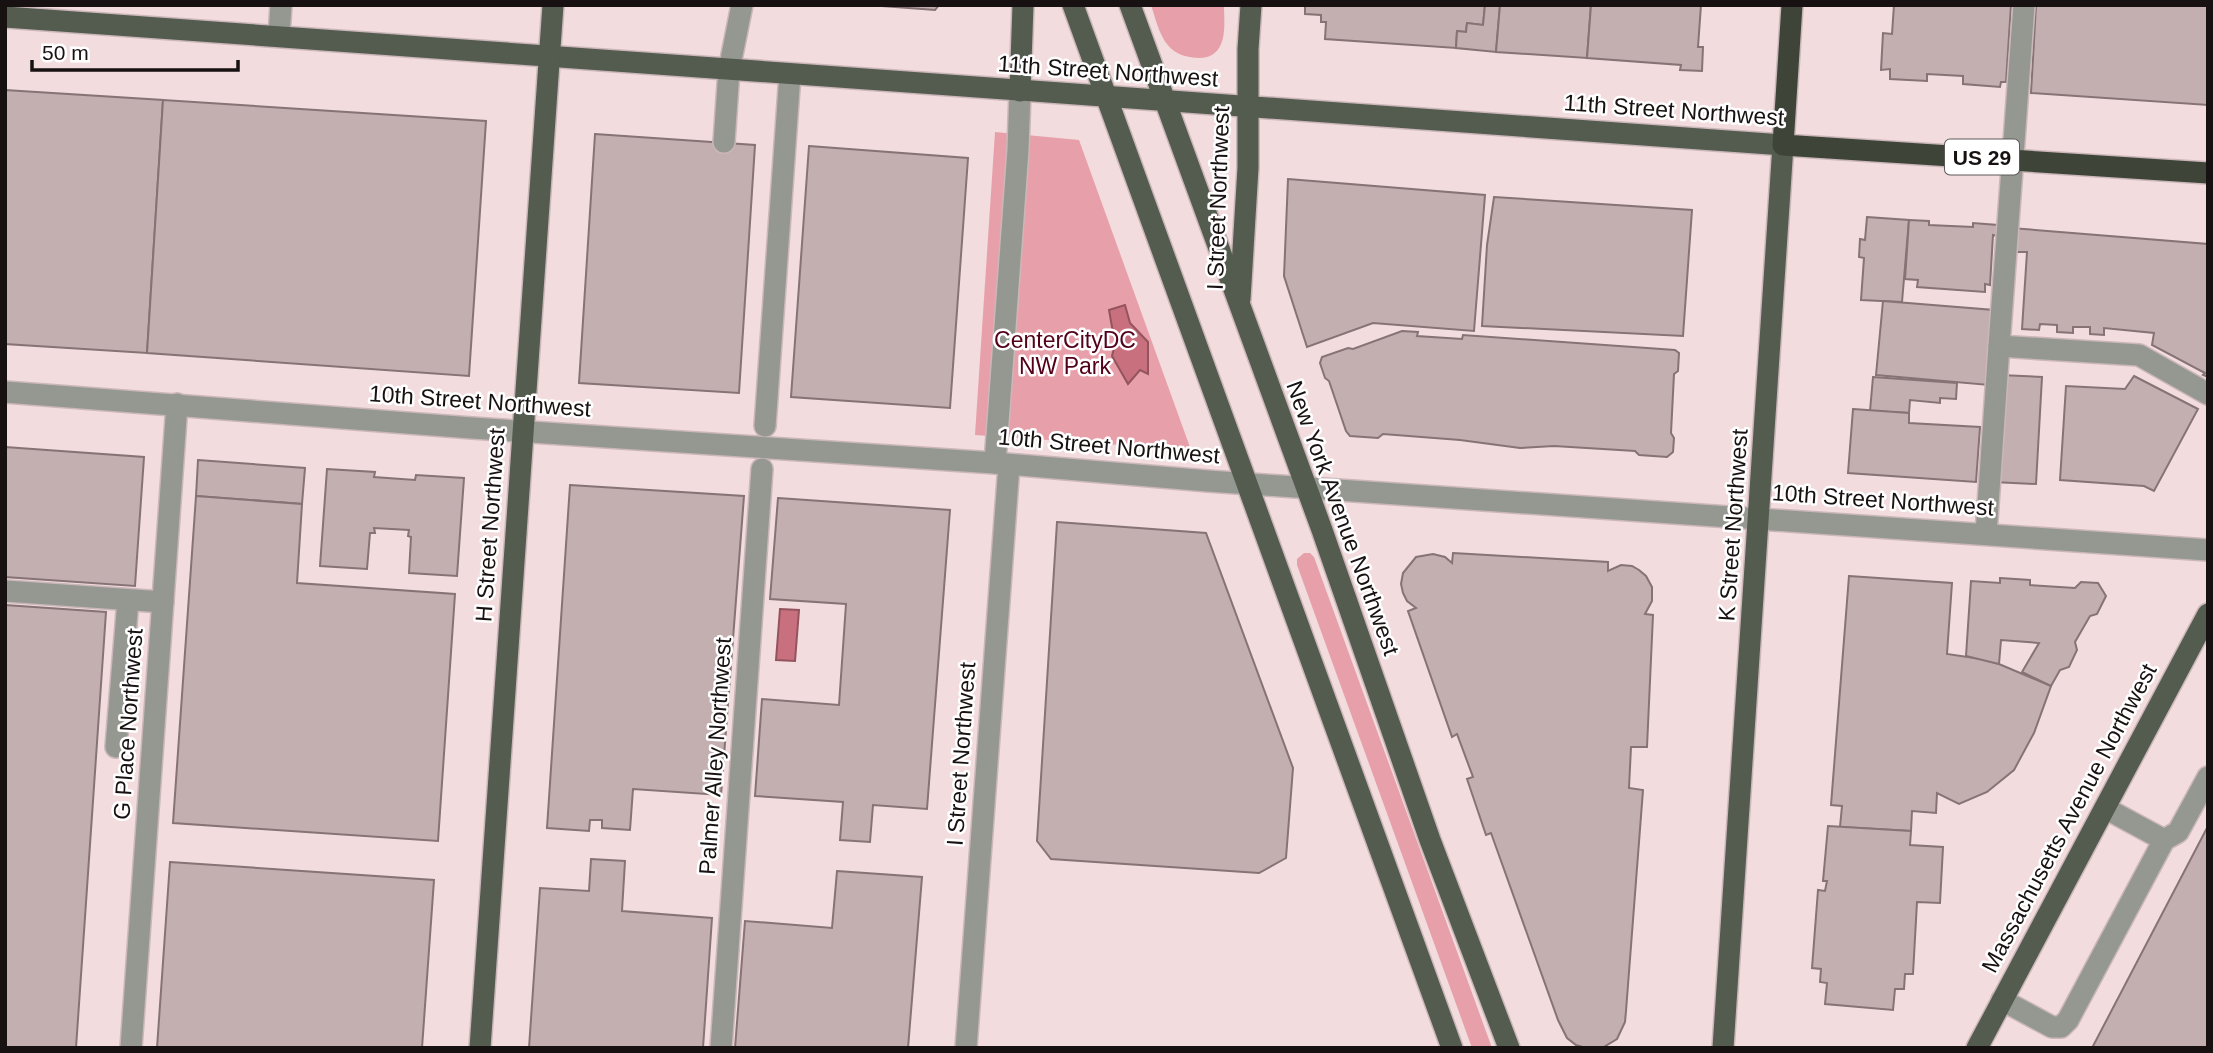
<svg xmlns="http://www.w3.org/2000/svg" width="2213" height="1053" font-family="Arial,sans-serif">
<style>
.green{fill:#e7a0a9}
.water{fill:#c8707d;stroke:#93545d;stroke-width:2}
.building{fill:#c3aeb0;stroke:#867375;stroke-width:2}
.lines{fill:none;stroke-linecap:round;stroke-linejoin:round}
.minor-casing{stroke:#cbb7b9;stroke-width:24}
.major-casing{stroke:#cbb7b9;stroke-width:24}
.highway-casing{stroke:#cbb7b9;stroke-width:24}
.minor{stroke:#949891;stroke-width:21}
.major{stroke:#545b4f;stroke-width:21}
.highway{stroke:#3e4538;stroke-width:21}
.labels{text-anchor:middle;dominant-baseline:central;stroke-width:5;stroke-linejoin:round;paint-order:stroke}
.shield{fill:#fff;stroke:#5d5859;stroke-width:2}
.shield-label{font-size:21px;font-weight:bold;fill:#181112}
.street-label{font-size:23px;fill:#181112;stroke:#fff}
.park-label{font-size:23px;fill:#53001a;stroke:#fff}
</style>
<rect width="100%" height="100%" fill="#f2dcde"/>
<g class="green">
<path d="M1151,5H1224C1224,17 1226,33 1221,44C1217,54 1209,58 1199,58C1164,57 1160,33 1151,5Z"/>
<path d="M995,132L1079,140L1191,450L975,435Z"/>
<path d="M1304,553H1310L1314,557L1492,1048H1472L1297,565V559Z"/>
</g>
<g class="water">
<path d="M1125,305L1130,323L1148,342V374L1140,370L1128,384L1112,356L1115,344L1109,310Z"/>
<path d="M780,609L799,610L795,661L776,660Z"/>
</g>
<g class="building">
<path d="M868,5H939L935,10Z"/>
<path d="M1305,5H1485L1483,25L1467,23L1466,32L1457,31L1456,48L1325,39L1326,22H1321V15L1305,14Z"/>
<path d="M1485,5H1500L1496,52L1456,48L1457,31L1466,32L1467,23L1483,25Z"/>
<path d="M1500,5H1591L1587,58L1496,52Z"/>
<path d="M1591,5H1701L1698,47H1703L1702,71L1680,70L1681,65L1587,58Z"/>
<path d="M1894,5H2011L2006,82H2001L2000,87L1963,84V76L1927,74V81L1890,79V69L1881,70L1883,33L1892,34Z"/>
<path d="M2036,5H2208V105L2031,93Z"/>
<path d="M5,90L163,100L147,353L5,344Z"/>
<path d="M163,100L486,121L469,376L147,353Z"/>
<path d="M595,134L755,145L739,393L579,383Z"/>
<path d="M809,146L968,158L950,408L791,397Z"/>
<path d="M1288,179L1485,195L1474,331L1373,323L1307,347L1284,276Z"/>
<path d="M1494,197L1692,210L1683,336L1482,326L1487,245Z"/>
<path d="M1867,217L1909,220L1902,302L1861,300L1864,258L1859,257L1860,239L1865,240Z"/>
<path d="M1909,220L1929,221V225L1973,227V223L1998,225L1997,236L1993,235L1990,285L1985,284V292L1917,287L1918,280L1905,279Z"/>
<path d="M2011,228L2208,244V377L2203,375L2205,373L2152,345L2154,333L2104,328V335L2090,334V327H2073V333L2057,332V325L2040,324L2039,330L2022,329L2027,252H2010Z"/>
<path d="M1883,301L1994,310L1989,385L1876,375Z"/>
<path d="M1402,331L1418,332L1417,336L1462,339L1463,335L1675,350L1679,353L1678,371L1674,374L1671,433L1674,438L1673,452L1667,457L1639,455L1635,451L1554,446L1520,448L1460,440L1383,434L1378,438L1350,436L1346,431L1329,381L1325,378L1320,363L1322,357L1348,348L1353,349Z"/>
<path d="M2000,375L2042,377L2036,484L1993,482Z"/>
<path d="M2134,376L2198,409L2154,491L2144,486L2060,480L2066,386L2125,389Z"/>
<path d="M1873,377L1957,383L1956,399L1940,398V403L1910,400L1909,413L1870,411Z"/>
<path d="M1853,409L1909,413V423L1980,427L1976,482L1848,473Z"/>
<path d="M5,447L144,457L135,586L5,577Z"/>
<path d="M198,460L305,468L302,504L196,496Z"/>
<path d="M327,469L375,472L374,477L415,480L416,475L464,478L457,576L409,573L411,537L408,536L409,530L374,528L375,533H370L367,569L320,566Z"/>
<path d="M570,485L744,496L721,795L633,789L630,830L602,828V820H590L589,831L547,828Z"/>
<path d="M196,496L302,504L297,583L455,594L438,841L173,823Z"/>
<path d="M778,498L950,510L927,809L873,805L870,842L840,840L843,802L755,796L762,699L839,705L846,604L770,599Z"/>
<path d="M1057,522L1206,533L1293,768L1286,858L1259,873L1051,859L1037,841Z"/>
<path d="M1453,553L1608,562V571L1621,565L1632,566L1639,570L1646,576L1652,587V601L1645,614L1653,615L1647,747H1631L1629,788L1643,790L1626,1011L1625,1022L1617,1039L1602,1048H1586L1576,1045L1567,1038L1558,1020L1491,833L1486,835L1467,779L1473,777L1457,734L1452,737L1408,611L1416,608L1407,601L1403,593L1401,584L1403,573L1416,557L1433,554L1445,557L1452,563Z"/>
<path d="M1849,576L1952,583L1947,654L1981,659L1999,664L2051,686L2034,733L2014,770L1987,792L1959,804L1937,793L1936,813L1912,811L1911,831L1840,827L1842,806L1831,805Z"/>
<path d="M2000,578L2030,580V585L2075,588L2081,582L2098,583L2106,596L2097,614L2090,616L2075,642L2077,650L2069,667L2060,670L2051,686L2022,672L2039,643L2001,640L1999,664L1966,656L1971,581L2000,583Z"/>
<path d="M5,605L106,612L76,1048H5Z"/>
<path d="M1828,826L1911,831L1910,845L1943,847L1940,903L1917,902L1913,974H1905L1904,989H1895L1893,1010L1825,1004L1827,983L1820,982L1821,969L1812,968L1818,890L1825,891L1827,881H1823Z"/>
<path d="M2208,826V1048H2092Z"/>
<path d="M591,859L625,861L622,911L712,918L703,1048H529L540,888L589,891Z"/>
<path d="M170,862L434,880L422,1048H157Z"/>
<path d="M837,871L922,877L908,1048H735L745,921L832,928Z"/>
</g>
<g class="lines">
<g class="minor-casing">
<g id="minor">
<path d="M2024,5L1999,346L2139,355L2208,394"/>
<path d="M279,36L281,5"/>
<path d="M724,142L729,70L742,5"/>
<path d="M5,392L472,428L995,463L1208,481L2208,550"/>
<path d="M765,426L790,74"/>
<path d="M995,463L1018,150L1020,91"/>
<path d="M1986,534L1999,346"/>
<path d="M5,591L163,602"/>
<path d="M116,747L128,600"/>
<path d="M2105,808L2164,840"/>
<path d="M2002,1000L2052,1027H2061L2068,1020L2164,840L2178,832L2208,777"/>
<path d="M131,1048L177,404"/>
<path d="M721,1048L762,469"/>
<path d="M966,1048L1009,465"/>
</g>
</g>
<g class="major-casing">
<g id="major">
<path d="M1073,5L1452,1048"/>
<path d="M1130,5L1322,530L1430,840L1509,1048"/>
<path d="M5,17L1783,145L1723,1048"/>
<path d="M1020,91L1023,5"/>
<path d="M1240,299L1248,168V49L1251,5"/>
<path d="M480,1048L553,5"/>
<path d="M1977,1048L2208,614"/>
</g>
</g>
<g class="highway-casing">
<path id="highway" d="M1792,5L1783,145L2208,173"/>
</g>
<use href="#minor" class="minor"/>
<use href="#major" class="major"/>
<use href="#highway" class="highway"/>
</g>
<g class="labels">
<rect class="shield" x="1945" y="139.5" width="74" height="35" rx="5"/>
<g class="shield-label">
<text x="1982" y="157">US 29</text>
</g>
<g class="street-label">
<text transform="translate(1108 71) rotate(4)">11th Street Northwest</text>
<text transform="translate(1674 110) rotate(4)">11th Street Northwest</text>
<text transform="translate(1218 198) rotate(-88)">I Street Northwest</text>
<text transform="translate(480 401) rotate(4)">10th Street Northwest</text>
<text transform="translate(1109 446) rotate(5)">10th Street Northwest</text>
<text transform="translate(1883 500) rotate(4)">10th Street Northwest</text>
<text transform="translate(1343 518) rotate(70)">New York Avenue Northwest</text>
<text transform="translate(490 525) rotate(-86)">H Street Northwest</text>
<text transform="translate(1733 525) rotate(-86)">K Street Northwest</text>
<text transform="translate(128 724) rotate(-86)">G Place Northwest</text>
<text transform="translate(961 754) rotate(-86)">I Street Northwest</text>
<text transform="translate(715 756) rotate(-86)">Palmer Alley Northwest</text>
<text transform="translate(2069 818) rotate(-62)">Massachusetts Avenue Northwest</text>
</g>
<g class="park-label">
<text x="1065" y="340">CenterCityDC<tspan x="1065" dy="26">NW Park</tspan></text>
</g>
</g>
<rect width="2213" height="1053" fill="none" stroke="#181112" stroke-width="14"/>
<path d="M32 60v10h206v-10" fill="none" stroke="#181112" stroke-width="3.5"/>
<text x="42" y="60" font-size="21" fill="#181112" stroke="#ffffff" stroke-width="5" paint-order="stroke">50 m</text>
</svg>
